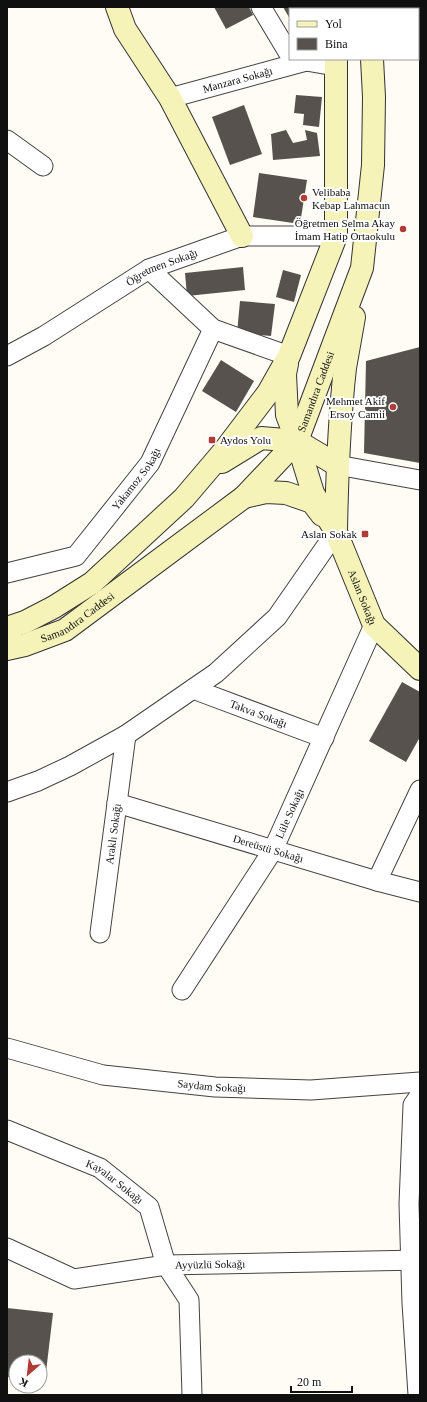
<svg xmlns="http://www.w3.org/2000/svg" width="427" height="1402" font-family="Georgia,serif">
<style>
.building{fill:#57524d}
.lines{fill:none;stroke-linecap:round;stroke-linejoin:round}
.street-casing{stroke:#434343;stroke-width:21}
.secondary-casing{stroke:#323232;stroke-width:24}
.street{stroke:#fff;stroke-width:19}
.secondary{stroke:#f5f3b7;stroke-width:22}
.poi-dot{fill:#b03c38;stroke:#fff;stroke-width:1.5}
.labels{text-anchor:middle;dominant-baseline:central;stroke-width:4;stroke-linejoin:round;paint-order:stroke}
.street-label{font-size:11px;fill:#101010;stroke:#fff}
.poi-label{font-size:11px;fill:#101010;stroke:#fff;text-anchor:end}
</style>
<rect width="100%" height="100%" fill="#fefcf4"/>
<g class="building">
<path d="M214,7H249L253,15L226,29Z"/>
<path d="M283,7H324L325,8L290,9V19Z"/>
<path d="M296,95L322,97L319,127L303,125L304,114L294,113Z"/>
<path d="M244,105L262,154L230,165L212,117Z"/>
<path d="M286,130L293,143L307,140L305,130L317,133L320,156L273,160L271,134Z"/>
<path d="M259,173L307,180L300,224L253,217Z"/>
<path d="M243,267L245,290L187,296L185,273Z"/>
<path d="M283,270L301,275L294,302L276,297Z"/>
<path d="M240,301L275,304L271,336L237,333Z"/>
<path d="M420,347V463L364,453L366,361Z"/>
<path d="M221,360L254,381L236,412L202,391Z"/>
<path d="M402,682L420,692V737L406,762L369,741Z"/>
<path d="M7,1308L53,1313L46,1372L40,1371V1362H16V1378L7,1377Z"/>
</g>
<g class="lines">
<g class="street-casing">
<g id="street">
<path d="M261,7L288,52L290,53"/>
<path d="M302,59L306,61L335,66"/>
<path id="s1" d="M170,98L306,61"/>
<path d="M7,140L43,166"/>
<path d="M149,269L213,329L289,356"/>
<path id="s2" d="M7,356L44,336L149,269L242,236H336"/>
<path d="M337,465L420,480"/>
<path id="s3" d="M7,573L76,556L150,463L213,329"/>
<path id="s4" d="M193,689L324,738"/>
<path d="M7,792L38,781L70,766L126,735L216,673L277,617L336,532"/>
<path id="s5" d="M117,803L377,881L420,892"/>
<path d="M377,881L420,790"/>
<path id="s6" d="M100,933L126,735"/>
<path id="s7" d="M182,990L273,850L374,625"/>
<path id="s8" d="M7,1048L103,1075L215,1087L311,1090L420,1082"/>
<path id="s9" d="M7,1130L100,1168L149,1207L166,1265L189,1300L192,1395"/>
<path id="s10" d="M7,1248L74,1279L166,1265L420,1260"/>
<path d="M418,1395L412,1303L409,1204L413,1105L420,1095"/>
</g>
</g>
<g class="secondary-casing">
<g id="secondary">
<path d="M117,7L125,29L170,98L242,236"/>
<path d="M334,7L335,9"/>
<path d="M372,9V7"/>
<path d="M388,9L389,7"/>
<path id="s11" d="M287,364L285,374L287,415L297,441L313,493L336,532L374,625L420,669"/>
<path d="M222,462L261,438L297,441L337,465"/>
<path d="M244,497L266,492L286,493L312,502L322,515"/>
<path d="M336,531C337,477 339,422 345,368C348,351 351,334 354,317"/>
<path d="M7,628L25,622L54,607L92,583L184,498L224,451L268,393L289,356L336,236V59"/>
<path id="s12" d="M7,649L25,645L65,630L244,497L297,441L362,268L373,165L374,97L372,59"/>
</g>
</g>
<use href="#street" class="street"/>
<use href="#secondary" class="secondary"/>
</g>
<g class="poi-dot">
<circle cx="304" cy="198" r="4"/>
<circle cx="403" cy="229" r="4"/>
<circle cx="393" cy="407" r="4"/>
<rect x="208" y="436" width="8" height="8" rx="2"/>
<rect x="361" y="530" width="8" height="8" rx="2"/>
</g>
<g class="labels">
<g class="street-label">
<text stroke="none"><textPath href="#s1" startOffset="70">Manzara Sokağı</textPath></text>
<text stroke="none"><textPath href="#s2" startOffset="179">Öğretmen Sokağı</textPath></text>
<text stroke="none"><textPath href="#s12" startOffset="414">Samandıra Caddesi</textPath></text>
<text stroke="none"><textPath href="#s3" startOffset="169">Yakamoz Sokağı</textPath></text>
<text stroke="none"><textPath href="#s11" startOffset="249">Aslan Sokağı</textPath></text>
<text stroke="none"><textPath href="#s12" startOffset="78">Samandıra Caddesi</textPath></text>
<text stroke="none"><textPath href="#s4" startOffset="70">Takva Sokağı</textPath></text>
<text stroke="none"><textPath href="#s7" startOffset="207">Lüle Sokağı</textPath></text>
<text stroke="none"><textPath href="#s6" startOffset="100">Araklı Sokağı</textPath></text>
<text stroke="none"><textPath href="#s5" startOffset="158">Dereüstü Sokağı</textPath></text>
<text stroke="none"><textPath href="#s8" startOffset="209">Saydam Sokağı</textPath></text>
<text stroke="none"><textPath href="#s9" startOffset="120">Kayalar Sokağı</textPath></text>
<text stroke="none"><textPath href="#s10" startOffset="211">Ayyüzlü Sokağı</textPath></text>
</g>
<g class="poi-label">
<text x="312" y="192" text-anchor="start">Velibaba<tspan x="312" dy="13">Kebap Lahmacun</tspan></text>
<text x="395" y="223">Öğretmen Selma Akay<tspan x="395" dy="13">İmam Hatip Ortaokulu</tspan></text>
<text x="385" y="401">Mehmet Akif<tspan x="385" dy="13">Ersoy Camii</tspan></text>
<text x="220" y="440" text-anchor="start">Aydos Yolu</text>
<text x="357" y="534">Aslan Sokak</text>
</g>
</g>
<rect width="427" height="1402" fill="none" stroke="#101010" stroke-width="16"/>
<rect x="289" y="8" width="130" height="52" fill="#ffffff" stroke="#9f9f9f"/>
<rect x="297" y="21" width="20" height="6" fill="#f5f3b7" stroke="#9f9f9f"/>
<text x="325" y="28" font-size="12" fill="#101010">Yol</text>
<rect x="297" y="38" width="20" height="12" fill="#57524d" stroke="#9f9f9f"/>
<text x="325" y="48" font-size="12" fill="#101010">Bina</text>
<g transform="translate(28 1374) rotate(208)"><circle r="19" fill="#ffffff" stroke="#9f9f9f"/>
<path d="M0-3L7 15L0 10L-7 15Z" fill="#b03c38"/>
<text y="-6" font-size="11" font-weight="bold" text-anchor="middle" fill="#101010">K</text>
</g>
<path d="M291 1386v6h61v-6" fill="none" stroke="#101010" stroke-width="2"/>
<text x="297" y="1386" font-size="12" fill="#101010" stroke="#ffffff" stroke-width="3" paint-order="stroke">20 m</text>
</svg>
